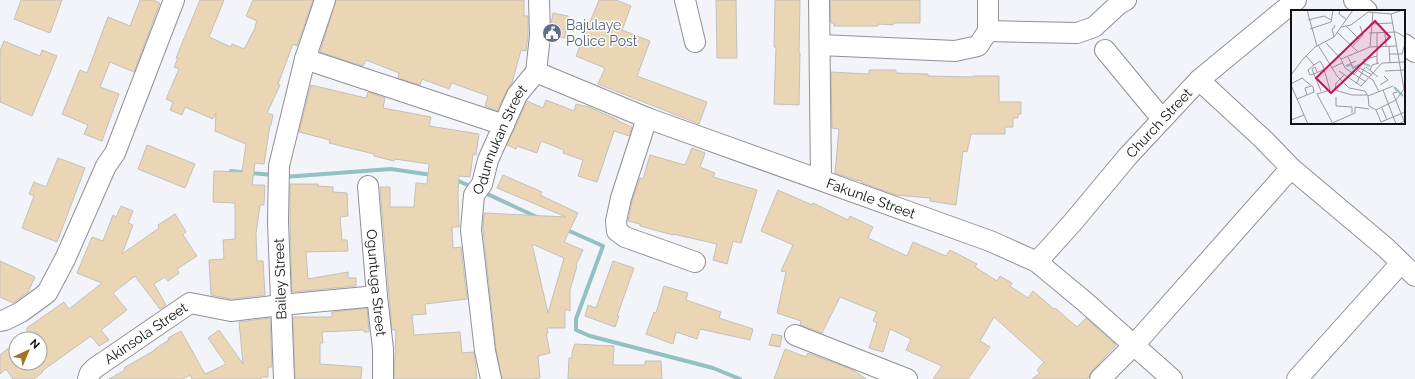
<svg xmlns="http://www.w3.org/2000/svg" width="1415" height="379" font-family="Raleway,sans-serif">
<style>
.lines{fill:none;stroke-linecap:round;stroke-linejoin:round}
.stream{stroke:#92c0c3;stroke-width:4}
.building{fill:#ead6b5;stroke:#c3c0bb;fill-rule:evenodd}
.minor-casing{stroke:#909095;stroke-width:22}
.minor{stroke:#fff;stroke-width:20}
.labels{text-anchor:middle;dominant-baseline:central;stroke-width:3;stroke-linejoin:round;paint-order:stroke}
.service-label{font-size:14px;fill:#4e5e75;stroke:#fff;text-anchor:start}
.street-label{font-size:14px;fill:#121314;stroke:#fff}
.inset-river{fill:none;stroke:#92c0c3;stroke-width:2}
.inset-road{fill:none;stroke:#999a9d;stroke-width:1}
.view{fill:#c2185b;fill-opacity:0.15;stroke:#c2185b;stroke-width:2}
.inset-edge{fill:none;stroke:#121314;stroke-width:2}
</style>
<rect width="100%" height="100%" fill="#f3f4f9"/>
<g class="lines">
<g class="stream">
<path d="M231,171L241,172"/>
<path d="M250,173L273,175"/>
<path d="M284,177L391,169L432,175"/>
<path d="M454,179L472,187"/>
<path d="M483,192L539,218"/>
<path d="M565,229L603,246L576,319V330L590,336L713,368L740,379"/>
</g>
</g>
<g class="building">
<path d="M21,0H62L50,33L14,19Z"/>
<path d="M140,0H153L160,3L134,72L110,62L100,87L119,94L102,141L84,134L88,125L62,114L80,70L87,73L108,17L130,26Z"/>
<path d="M200,0H224L209,37L231,47L232,44L244,49L256,26H255L257,21L246,16L253,0H313L297,46L293,44L278,84L280,85L267,113L273,115L271,125H270L264,164L255,163L252,185H265L264,205H260L256,233L257,261H263L265,295L231,299L211,295L209,260L224,259L223,240L235,239V203L213,202L214,171L242,172L246,144L215,131L216,113L213,119L185,107L182,115L170,110L173,102L166,99L179,69L174,67L178,58H176Z"/>
<path d="M336,0H524V16H528V36L526,51L521,50L512,83L507,90L497,111L485,106L488,96L452,83L449,89L422,79L420,85L398,78L399,73L366,60L363,66L320,52Z"/>
<path d="M599,0H616L631,6L622,30L650,41L637,76L707,102L699,124L598,84L605,68L576,56Z"/>
<path d="M716,0H736L737,58H717Z"/>
<path d="M775,0H800L799,53H800L799,105L774,104L776,47H774Z"/>
<path d="M830,0H920V23H893V25L878,24V26H834V23H831Z"/>
<path d="M553,13L568,16L565,38L551,35V25Z"/>
<path d="M4,41L40,56L42,50L57,56L32,116L0,102V51Z"/>
<path d="M869,70H896V73L928,74V76L973,77V76H999V102H1021V114H1018V118H1013V127H1005V134H971L967,152L963,151L956,205L930,201V198L896,195L862,183V181L855,180L835,173L839,129L832,128L831,72L869,74Z"/>
<path d="M311,85L366,98L368,92L385,98L383,108L431,117L429,126L479,134L476,155L473,154L470,177L459,176L458,193L459,227H452L453,248L461,247L467,299L425,304L426,314L412,315L414,335L460,332L462,353L474,352L477,379H394L396,330H392L380,187H390V207H414L416,183L427,184L429,164L395,159L394,161L374,156V154L329,143L330,140L299,132Z"/>
<path d="M546,100L574,111L576,104L589,107L618,120V121L632,127L629,136L614,131L597,182L578,176L583,160L563,153L564,150L541,141L537,153L517,146L516,149L507,145L527,101L543,108Z"/>
<path d="M147,145L195,164L185,188L138,169Z"/>
<path d="M692,148L705,153L700,167L715,173L713,177L757,190L741,243L733,241L727,264L713,260L717,244L673,234V235L640,226V224L628,221L632,201L640,178L643,179L650,155L685,165Z"/>
<path d="M58,158L85,168L57,242L22,228L34,196L29,194L34,182L46,187Z"/>
<path d="M503,175L542,192L540,195L578,213L564,242L583,250L576,265L577,266L570,290V311L565,309V328H547L548,333H546L550,353L538,356L540,378L533,379H502L496,349L483,230L484,213L566,217L497,188ZM532,244L564,258L548,313Z"/>
<path d="M290,184H318V186L333,187V192L347,193L348,216L340,217L342,240H347L348,251L306,252L308,279L348,272V278H356V286L292,292L290,221Z"/>
<path d="M778,190L812,205L813,203L848,220L850,216L873,227L868,238L907,256L913,242L946,256L950,250L977,264L975,267L997,281L1000,276L1012,283L1010,286L1028,298L1033,291L1054,309L1055,308L1077,327L1086,318L1116,345L1092,371L1087,379H1032L1040,373L1037,370L1044,362L994,317L980,341L990,347L968,379H933L942,366L906,350L911,339L890,329L883,352L869,348L877,323L873,321L877,312L840,297L822,333L800,325L801,321L777,313L786,272L781,271L793,245L761,231Z"/>
<path d="M121,206L133,211L128,223L133,225L122,254L159,228L158,225L175,214L186,232L183,235L197,256L177,269L179,273L168,281L165,277L154,284L166,305L160,309L135,276L113,293L127,310L101,330L109,340L99,346L91,336L42,371L43,372L34,379H13L6,369L0,374V355L16,342V363H40V339H32L27,333V328L64,302L69,309L102,283L77,273L92,237L103,241L113,215L116,217Z"/>
<path d="M0,261L35,277L28,292L13,303L0,297Z"/>
<path d="M613,261L634,268L617,316H619L615,327L585,316L588,305L596,308Z"/>
<path d="M664,286L688,293L686,300L721,312L719,318L753,329L750,340L700,329L697,339L676,332L673,344L646,334L654,312L656,313Z"/>
<path d="M367,308L369,332H364V330L322,332L323,343H320V364L362,367L361,379H295L293,317H332V312Z"/>
<path d="M270,318L272,367H268V377H261V379H192L190,375L183,379H109L125,370L124,368L155,350V349L169,340L168,338L181,331L205,374L226,364L208,338L219,330L243,364L239,322Z"/>
<path d="M772,334L782,336L780,347L769,345Z"/>
<path d="M575,344L614,346L613,365H645V361H661L662,379H568L569,358H572V352Z"/>
<path d="M785,349L806,357L808,353L853,370L866,379H774Z"/>
</g>
<g class="lines">
<g class="minor-casing">
<g id="minor">
<path d="M685,0L695,42"/>
<path d="M819,0L821,180"/>
<path d="M1354,0L1367,11"/>
<path d="M988,31L1077,33L1094,27L1119,4L1126,0"/>
<path d="M1404,44L1415,52"/>
<path d="M820,45L955,51L978,46L988,31V0"/>
<path d="M1105,50L1162,119"/>
<path d="M305,59L504,125"/>
<path id="s1" d="M536,72L647,118L990,241L1037,262L1084,301L1172,379"/>
<path d="M1199,80L1264,140L1291,168L1386,248L1415,276"/>
<path d="M647,118L621,198L616,221L617,231L625,237L695,262"/>
<path id="s2" d="M368,186L377,296L383,349V379"/>
<path id="s3" d="M1037,262L1073,222L1128,156L1199,80L1296,0"/>
<path d="M0,321L5,320L21,312L47,293L65,259L106,166L115,153L174,0"/>
<path d="M795,335L907,379"/>
<path id="s4" d="M88,379L90,373L95,368L190,303L231,311L281,305L377,296"/>
<path d="M284,379L278,221L279,166L305,59L325,0"/>
<path id="s5" d="M491,379L485,351L471,230L474,195L482,184L488,160L517,95L536,72L540,36L539,0"/>
<path d="M1100,379L1134,345L1291,168"/>
<path d="M1297,379L1401,263"/>
</g>
</g>
<use href="#minor" class="minor"/>
</g>
<defs>
<g id="civic-disc" transform="scale(1)"><circle r="9.5" fill="#5c6f8a" stroke="#fff"/><path d="M-.6-6.5H3V-4.5H.6V-3L4-1V1h2V6H-6V1h2V-1L-.6-3ZM-1.2 2.5V6h2.4V2.5Z" fill="#fff"/></g>
</defs>
<g fill-rule="evenodd">
<use href="#civic-disc" x="552" y="33"/>
</g>
<g class="labels">
<g class="service-label">
<text x="566" y="25">Bajulaye<tspan x="566" dy="16">Police Post</tspan></text>
</g>
<g class="street-label">
<text stroke="none"><textPath href="#s3" startOffset="185">Church Street</textPath></text>
<text stroke="none"><textPath href="#s5" startOffset="247">Odunnukan Street</textPath></text>
<text stroke="none"><textPath href="#s1" startOffset="358">Fakunle Street</textPath></text>
<text transform="translate(280 279) rotate(-92)">Bailey Street</text>
<text stroke="none"><textPath href="#s2" startOffset="97">Oguntuga Street</textPath></text>
<text stroke="none"><textPath href="#s4" startOffset="75">Akinsola Street</textPath></text>
</g>
</g>
<g transform="translate(1291 10)">
<rect width="114" height="114" fill="#f3f4f9"/>
<path class="inset-river" d="M55,56L60,54L62,58L72,53L79,56M103,77L112,86"/>
<path class="inset-road" d="M16,0L26,36M49,0L48,4L55,9M17,10L33,6L40,10M79,14L101,13M43,15L44,17L41,19L43,27M55,16L68,29M50,17L62,0M19,19L40,12L42,0M46,22L67,42M78,23L105,22L114,27M86,23V54M94,23L95,36M35,33L50,49L54,58L75,72M27,35L46,66L58,78L74,81L77,86M98,36L99,53M61,37L72,25L69,16M79,37L82,2M98,44H111L114,34M15,46L23,55L29,51L32,56L39,80L26,84L41,112M57,47L60,53L65,51M50,49L79,37L105,36M72,50L86,46M23,55L17,60L19,65L23,64L30,81M75,57L87,67M40,58L51,53M66,60L82,70L88,82M79,60L81,55L88,53M48,61L70,76L91,53L114,52M94,61L114,60M26,62L24,57L21,59L23,64L32,60M0,65L12,49L24,37L43,27L50,17L60,15L77,2L100,4L112,0M53,65L45,73L44,80L61,85H76M62,65L69,58L81,65M0,74L11,68L22,77L23,82L6,89M65,74L74,57M0,75L17,114M89,75L97,70L93,66M92,80L105,114M106,82L102,83L113,111L108,114M16,85L14,78L20,76M77,86L102,76M77,86L78,96L85,100M45,87V96L61,97V103M91,98L96,110M85,100L105,90L113,79L100,4M85,100L90,112L114,102M0,110L13,105M39,114L64,103V97L78,99"/>
<path class="view" d="M84,11L99,27L40,83L25,68Z"/>
<rect width="114" height="114" class="inset-edge"/>
</g>
<g transform="translate(28 351) rotate(44)"><circle r="19" fill="#ffffff" stroke="#a0a1a1"/>
<path d="M0-3L7 15L0 10L-7 15Z" fill="#a27326"/>
<text y="-6" font-size="11" font-weight="bold" text-anchor="middle" fill="#121314">N</text>
</g>
</svg>
